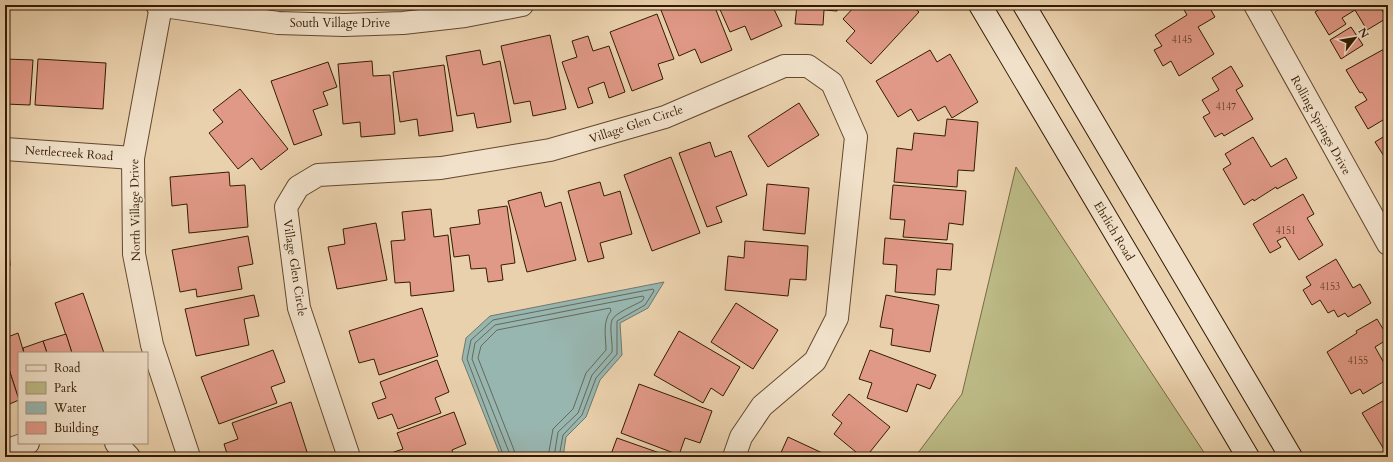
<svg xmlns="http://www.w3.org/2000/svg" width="1393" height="462" font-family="Cardo,serif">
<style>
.green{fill:#bcba86;stroke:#786a44}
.water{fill:#98b6b0;stroke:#70786a}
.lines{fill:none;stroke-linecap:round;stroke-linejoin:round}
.shore{stroke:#666859;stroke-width:1}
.building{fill:#e19987;stroke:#341b02}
.minor-casing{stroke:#62482d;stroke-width:24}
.tertiary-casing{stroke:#62482d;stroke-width:24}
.secondary-casing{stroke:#341b02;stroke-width:24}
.minor{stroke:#f1e1ca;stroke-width:22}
.tertiary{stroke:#f1e1ca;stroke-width:22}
.secondary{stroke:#f1e1ca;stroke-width:22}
.labels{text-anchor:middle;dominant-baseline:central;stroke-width:3.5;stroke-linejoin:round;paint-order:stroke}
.number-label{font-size:10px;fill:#5f3a23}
.street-label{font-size:12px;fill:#341b02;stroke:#f1e1ca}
</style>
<rect width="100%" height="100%" fill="#ead1ad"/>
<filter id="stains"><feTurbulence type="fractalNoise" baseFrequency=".005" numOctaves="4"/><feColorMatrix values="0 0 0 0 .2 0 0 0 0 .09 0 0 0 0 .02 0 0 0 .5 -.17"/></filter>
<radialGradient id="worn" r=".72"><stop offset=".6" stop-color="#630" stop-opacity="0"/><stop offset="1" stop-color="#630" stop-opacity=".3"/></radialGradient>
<path class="green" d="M1016,167L1207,457H915L962,394Z"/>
<path class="water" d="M664,282L648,308L620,323L622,355L600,380L586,417L566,437L563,457H501L462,359L466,338L490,316Z"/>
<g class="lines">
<g class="shore">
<path d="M504,457L467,359L471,340L493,320L653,289L654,291L645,305L617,321V354L596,378L582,415L563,435L559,457"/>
<path d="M509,457V452L472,359L475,343L495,325L643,296L644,298L642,301C635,305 615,313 612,320C609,328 613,343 612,352L592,375L578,413L558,432L554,457"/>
<path d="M515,457L514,450L478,358L481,346L497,330L610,308L611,311C602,322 606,337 606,350L586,373L573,409L553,429L548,457"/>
</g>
</g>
<g class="building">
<path d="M659,5H714L732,50L701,63L695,49L679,56Z"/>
<path d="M718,5H772L782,26L751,40L745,26L730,32Z"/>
<path d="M797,5H838L837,11L824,10L823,25L795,24Z"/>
<path d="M856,5H911L919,12L871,64L846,41L855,31L843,19Z"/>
<path d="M1188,5H1208L1215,17L1198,27L1214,54L1179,76L1171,61L1163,66L1154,50L1162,46L1155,35L1187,15L1183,8Z"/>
<path d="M1326,5H1379L1387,18L1367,30L1355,10L1342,18L1346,24L1329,35L1315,12Z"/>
<path d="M657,14L674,59L658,64L663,79L632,91L610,32Z"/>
<path d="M1351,27L1363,45L1341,59L1330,40Z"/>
<path d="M550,35L566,109L533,116L530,101L514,104L501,46Z"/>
<path d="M588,36L593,51L609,46L625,92L609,98L604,82L588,88L593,103L578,108L562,62L577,57L572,41Z"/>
<path d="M1386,48L1388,51V117L1368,129L1355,107L1367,100L1362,92L1360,93L1346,70Z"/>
<path d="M480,50L483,65L500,61L511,122L477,128L474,113L457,116L446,56Z"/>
<path d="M930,50L937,62L950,54L978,102L952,118L945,106L918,121L911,109L898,117L876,81Z"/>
<path d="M5,59L33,60L30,105L5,104Z"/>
<path d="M38,59L106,63L103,109L35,105Z"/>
<path d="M372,61L373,76L390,75L395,134L361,137L360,122L343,124L338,64Z"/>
<path d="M328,62L337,87L323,92L328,105L313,110L322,135L294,145L271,81Z"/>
<path d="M444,65L453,131L419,136L417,119L400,122L393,72Z"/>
<path d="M1231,66L1243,86L1236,90L1253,119L1224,136L1222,133L1215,137L1203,117L1210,113L1202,100L1219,90L1212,78Z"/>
<path d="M240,89L288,149L261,170L252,158L238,169L209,133L223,122L213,110Z"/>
<path d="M799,103L819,135L768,167L748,136Z"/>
<path d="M947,119L978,122L974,171L958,170L957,187L894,182L897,148L912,150L914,133L945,136Z"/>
<path d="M1388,134V160L1387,161L1375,142Z"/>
<path d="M1253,137L1271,167L1286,158L1297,178L1277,189L1276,187L1254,201L1253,199L1244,205L1223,169L1231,164L1225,154Z"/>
<path d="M710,142L715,157L731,151L747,195L716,207L722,222L707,227L679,153Z"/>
<path d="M671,157L700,233L652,251L624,175Z"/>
<path d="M229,172L230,186L245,185L248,227L189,233L187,204L172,206L170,177Z"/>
<path d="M600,182L604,196L620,191L632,234L600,243L604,258L588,262L568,191Z"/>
<path d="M767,184L809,188L805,234L763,230Z"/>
<path d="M893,185L966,191L963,225L949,223L947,240L903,237L905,220L890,219Z"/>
<path d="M541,192L545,207L561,202L576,260L527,272L508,201Z"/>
<path d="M1303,194L1314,214L1307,218L1323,245L1299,260L1285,237L1277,241L1281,247L1270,253L1253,224Z"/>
<path d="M5,204H6L10,266H5Z"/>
<path d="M507,206L515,263L501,265L503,280L488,282L486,268L471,269L469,255L454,257L450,228L480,224L478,210Z"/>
<path d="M431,209L434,237L448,235L454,291L411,296L410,282L395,283L391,241L405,240L402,212Z"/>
<path d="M376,223L387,280L337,289L328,247L345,244L343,229Z"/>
<path d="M248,236L253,264L238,267L242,289L197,297L196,289L180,292L172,250Z"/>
<path d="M885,238L953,244L951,270L937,269L935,295L895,292L897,265L883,264Z"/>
<path d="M745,241L808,246L806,280L790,279L788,296L725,290L728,256L744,258Z"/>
<path d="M1336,259L1353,288L1360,284L1371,303L1348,317L1345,313L1338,317L1334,310L1328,313L1320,300L1312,305L1303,290L1311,285L1306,277Z"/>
<path d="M83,293L104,353H72L55,303Z"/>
<path d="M254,295L259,316L244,319L249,345L196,356L185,309Z"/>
<path d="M886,295L939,305L930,352L891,345L893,329L880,327Z"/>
<path d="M736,303L778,330L753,369L711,342Z"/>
<path d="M422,308L438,356L379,375L374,359L359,363L349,331Z"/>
<path d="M1377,319L1388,337V339L1375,347L1388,370V379L1363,394L1360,389L1351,394L1327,352L1357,333L1356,331Z"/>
<path d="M679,331L740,367L723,396L711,388L703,403L654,375Z"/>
<path d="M18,333L24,353H19V400L5,357V338Z"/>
<path d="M66,334L72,353H47L43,341Z"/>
<path d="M43,341L47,353H24L23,348Z"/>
<path d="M273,350L285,382L271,387L277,403L219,424L201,377Z"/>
<path d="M870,350L936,375L930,389L917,384L907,412L867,398L872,383L859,379Z"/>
<path d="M5,357L19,400L5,406Z"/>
<path d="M437,360L449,392L435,398L441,413L398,429L392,414L378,419L372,403L386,398L380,382Z"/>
<path d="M639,384L712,411L700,443L685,438L679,455L621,433Z"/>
<path d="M849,394L890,427L866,457H862L834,434L842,423L832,415Z"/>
<path d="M1388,398V456L1362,413Z"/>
<path d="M291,402L307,452L292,457H228L224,444L238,439L232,423Z"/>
<path d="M454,412L466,444L452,450L454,457H389L388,454L403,449L397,433Z"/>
<path d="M788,437L831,457H779Z"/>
<path d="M617,438L671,457H610Z"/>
</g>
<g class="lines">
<g class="minor-casing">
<g id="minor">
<path d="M1255,5L1388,244"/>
<path d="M5,149L133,158"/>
<path d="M116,443L129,457"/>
<path d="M5,451L28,443"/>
<path d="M349,457L299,308L286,207L298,187L318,175L441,168L550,150L665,117L784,66H808L832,83L856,137L837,318L815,361L762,406L741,437L734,457"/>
</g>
</g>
<g class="tertiary-casing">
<g id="tertiary">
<path d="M157,5L278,23L344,25L403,23L465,16L522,5"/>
<path d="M161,6L133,158L134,254L152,345L189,457"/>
</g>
</g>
<g class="secondary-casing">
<g id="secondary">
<path d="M980,5L1248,457"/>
<path d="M1024,5L1291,457"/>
</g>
</g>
<use href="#minor" class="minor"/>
<use href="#tertiary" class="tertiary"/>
<use href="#secondary" class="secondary"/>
</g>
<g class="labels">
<g class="number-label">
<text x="1182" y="40">4145</text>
<text x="1226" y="107">4147</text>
<text x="1286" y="231">4151</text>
<text x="1330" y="287">4153</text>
<text x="1358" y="361">4155</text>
</g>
<g class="street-label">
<text x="340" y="23">South Village Drive</text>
<text transform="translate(636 124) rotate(-18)">Village Glen Circle</text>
<text transform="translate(1321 125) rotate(61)">Rolling Springs Drive</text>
<text transform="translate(69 153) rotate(4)">Nettlecreek Road</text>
<text transform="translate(135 210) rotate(-91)">North Village Drive</text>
<text transform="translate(1114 231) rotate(59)">Ehrlich Road</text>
<text transform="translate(295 268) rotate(81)">Village Glen Circle</text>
</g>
</g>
<rect width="1393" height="462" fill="none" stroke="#ead1ad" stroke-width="20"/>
<rect x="6" y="6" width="1381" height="450" fill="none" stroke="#341b02" stroke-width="2"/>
<rect x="10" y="10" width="1373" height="442" fill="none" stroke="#341b02"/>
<rect x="18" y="352" width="130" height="92" fill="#f1e1ca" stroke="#a5927a"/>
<rect x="26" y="365" width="20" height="6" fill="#f1e1ca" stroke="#a5927a"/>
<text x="54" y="372" font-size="12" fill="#341b02">Road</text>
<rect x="26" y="382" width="20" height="12" fill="#bcba86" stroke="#a5927a"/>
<text x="54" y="392" font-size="12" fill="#341b02">Park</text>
<rect x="26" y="402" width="20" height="12" fill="#98b6b0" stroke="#a5927a"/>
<text x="54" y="412" font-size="12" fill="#341b02">Water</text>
<rect x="26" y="422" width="20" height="12" fill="#e19987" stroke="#a5927a"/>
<text x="54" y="432" font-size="12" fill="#341b02">Building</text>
<g transform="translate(1355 38) rotate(59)" stroke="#f1e1ca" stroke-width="3" paint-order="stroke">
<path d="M0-3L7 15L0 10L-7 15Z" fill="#341b02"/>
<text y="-6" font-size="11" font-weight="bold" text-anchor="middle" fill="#341b02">N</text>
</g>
<rect width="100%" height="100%" filter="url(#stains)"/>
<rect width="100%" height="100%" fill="url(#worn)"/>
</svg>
